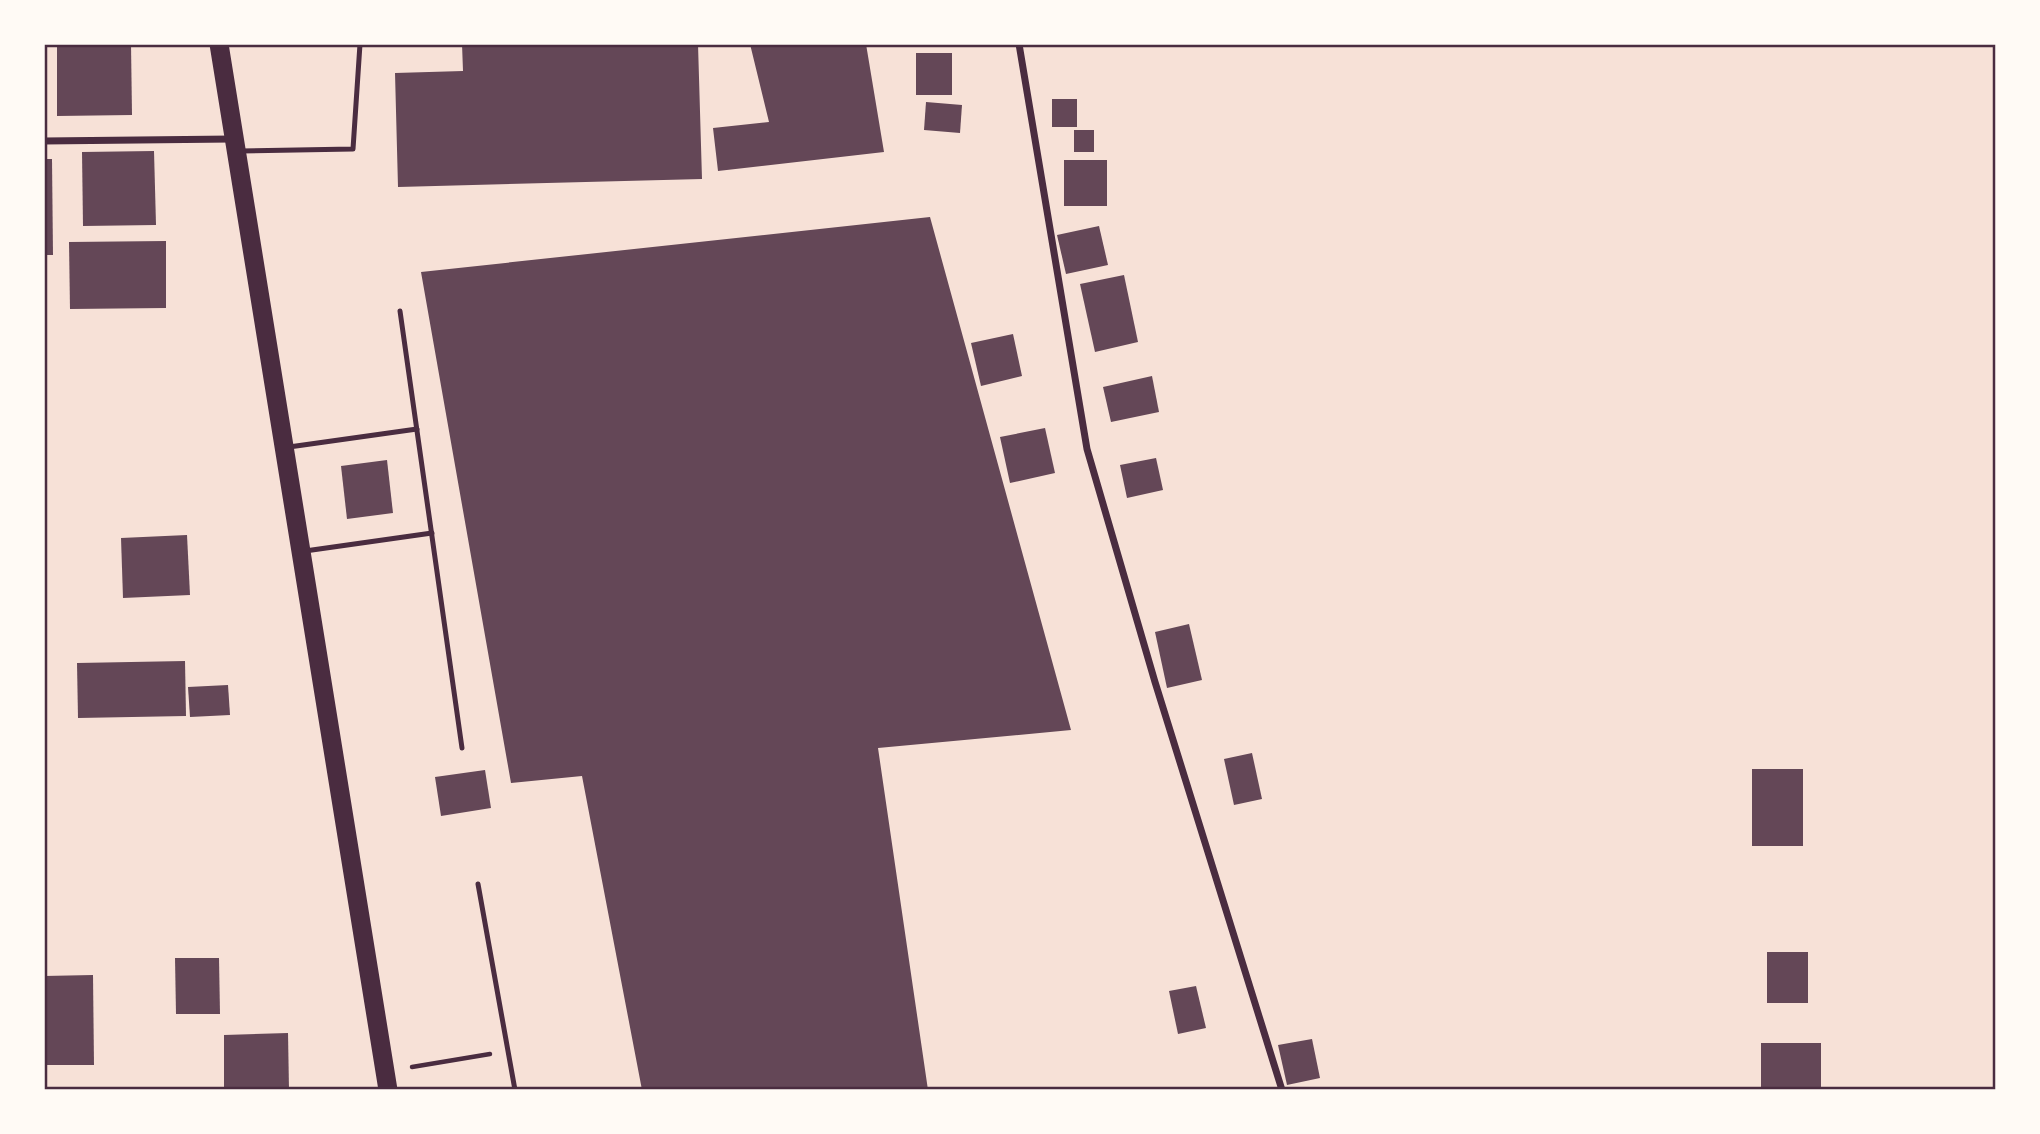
<svg xmlns="http://www.w3.org/2000/svg" width="2040" height="1134" font-family="Inter,sans-serif">
<style>
.building{fill:#644757}
.lines{fill:none;stroke-linecap:round;stroke-linejoin:round}
.path{stroke:#4a2c40;stroke-width:4.5}
.service{stroke:#4a2c40;stroke-width:5}
.minor{stroke:#4a2c40;stroke-width:7}
.trunk{stroke:#4a2c40;stroke-width:19}
.neatline{fill:none;stroke:#4a2c40;stroke-width:2.5}
</style>
<rect width="100%" height="100%" fill="#f7e1d7"/>
<g class="building">
<path d="M57,44H131L132,115L57,116Z"/>
<path d="M462,44H698L702,179L398,187L395,73L463,71Z"/>
<path d="M750,44H866L884,152L718,171L713,128L769,122Z"/>
<rect x="916" y="53" width="36" height="42"/>
<rect x="1052" y="99" width="25" height="28"/>
<path d="M926,102L962,105L960,133L924,130Z"/>
<rect x="1074" y="130" width="20" height="22"/>
<path d="M154,151L156,225L83,226L82,152Z"/>
<path d="M44,159H52L53,255H44Z"/>
<rect x="1064" y="160" width="43" height="46"/>
<path d="M930,217L1071,730L878,748L928,1090H642L582,776L511,783L421,272Z"/>
<path d="M1099,226L1108,265L1066,274L1057,235Z"/>
<path d="M166,241V308L70,309L69,242Z"/>
<path d="M1124,275L1138,342L1095,352L1080,284Z"/>
<path d="M1013,334L1022,376L981,386L971,343Z"/>
<path d="M1152,376L1159,412L1111,422L1103,387Z"/>
<path d="M1045,428L1055,473L1010,483L1000,437Z"/>
<path d="M1156,458L1163,490L1127,498L1120,465Z"/>
<path d="M387,460L393,513L347,519L341,466Z"/>
<path d="M187,535L190,595L123,598L121,538Z"/>
<path d="M1189,624L1202,680L1167,688L1155,632Z"/>
<path d="M185,661L186,716L78,718L77,663Z"/>
<path d="M228,685L230,715L190,717L188,687Z"/>
<path d="M1252,753L1262,799L1234,805L1224,759Z"/>
<rect x="1752" y="769" width="51" height="77"/>
<path d="M485,770L491,808L441,816L435,777Z"/>
<rect x="1767" y="952" width="41" height="51"/>
<path d="M175,958H219L220,1014H176Z"/>
<path d="M93,975L94,1065H44V976Z"/>
<path d="M1196,986L1206,1028L1178,1034L1169,991Z"/>
<path d="M288,1033L289,1090H224V1035Z"/>
<path d="M1312,1039L1320,1078L1287,1085L1278,1045Z"/>
<rect x="1761" y="1043" width="60" height="47"/>
</g>
<g class="lines">
<path class="path" d="M412,1067L490,1054"/>
<g class="service">
<path d="M240,151L353,149L360,44"/>
<path d="M400,311L462,748"/>
<path d="M289,447L417,429"/>
<path d="M305,551L432,533"/>
<path d="M478,884L515,1090"/>
</g>
<g class="minor">
<path d="M1019,44L1087,449L1155,682L1282,1090"/>
<path d="M44,141L232,139"/>
</g>
<path class="trunk" d="M219,44L388,1090"/>
</g>
<rect width="2040" height="1134" fill="none" stroke="#fffaf5" stroke-width="91"/>
<rect x="46" y="46" width="1948" height="1042" class="neatline"/>
</svg>
